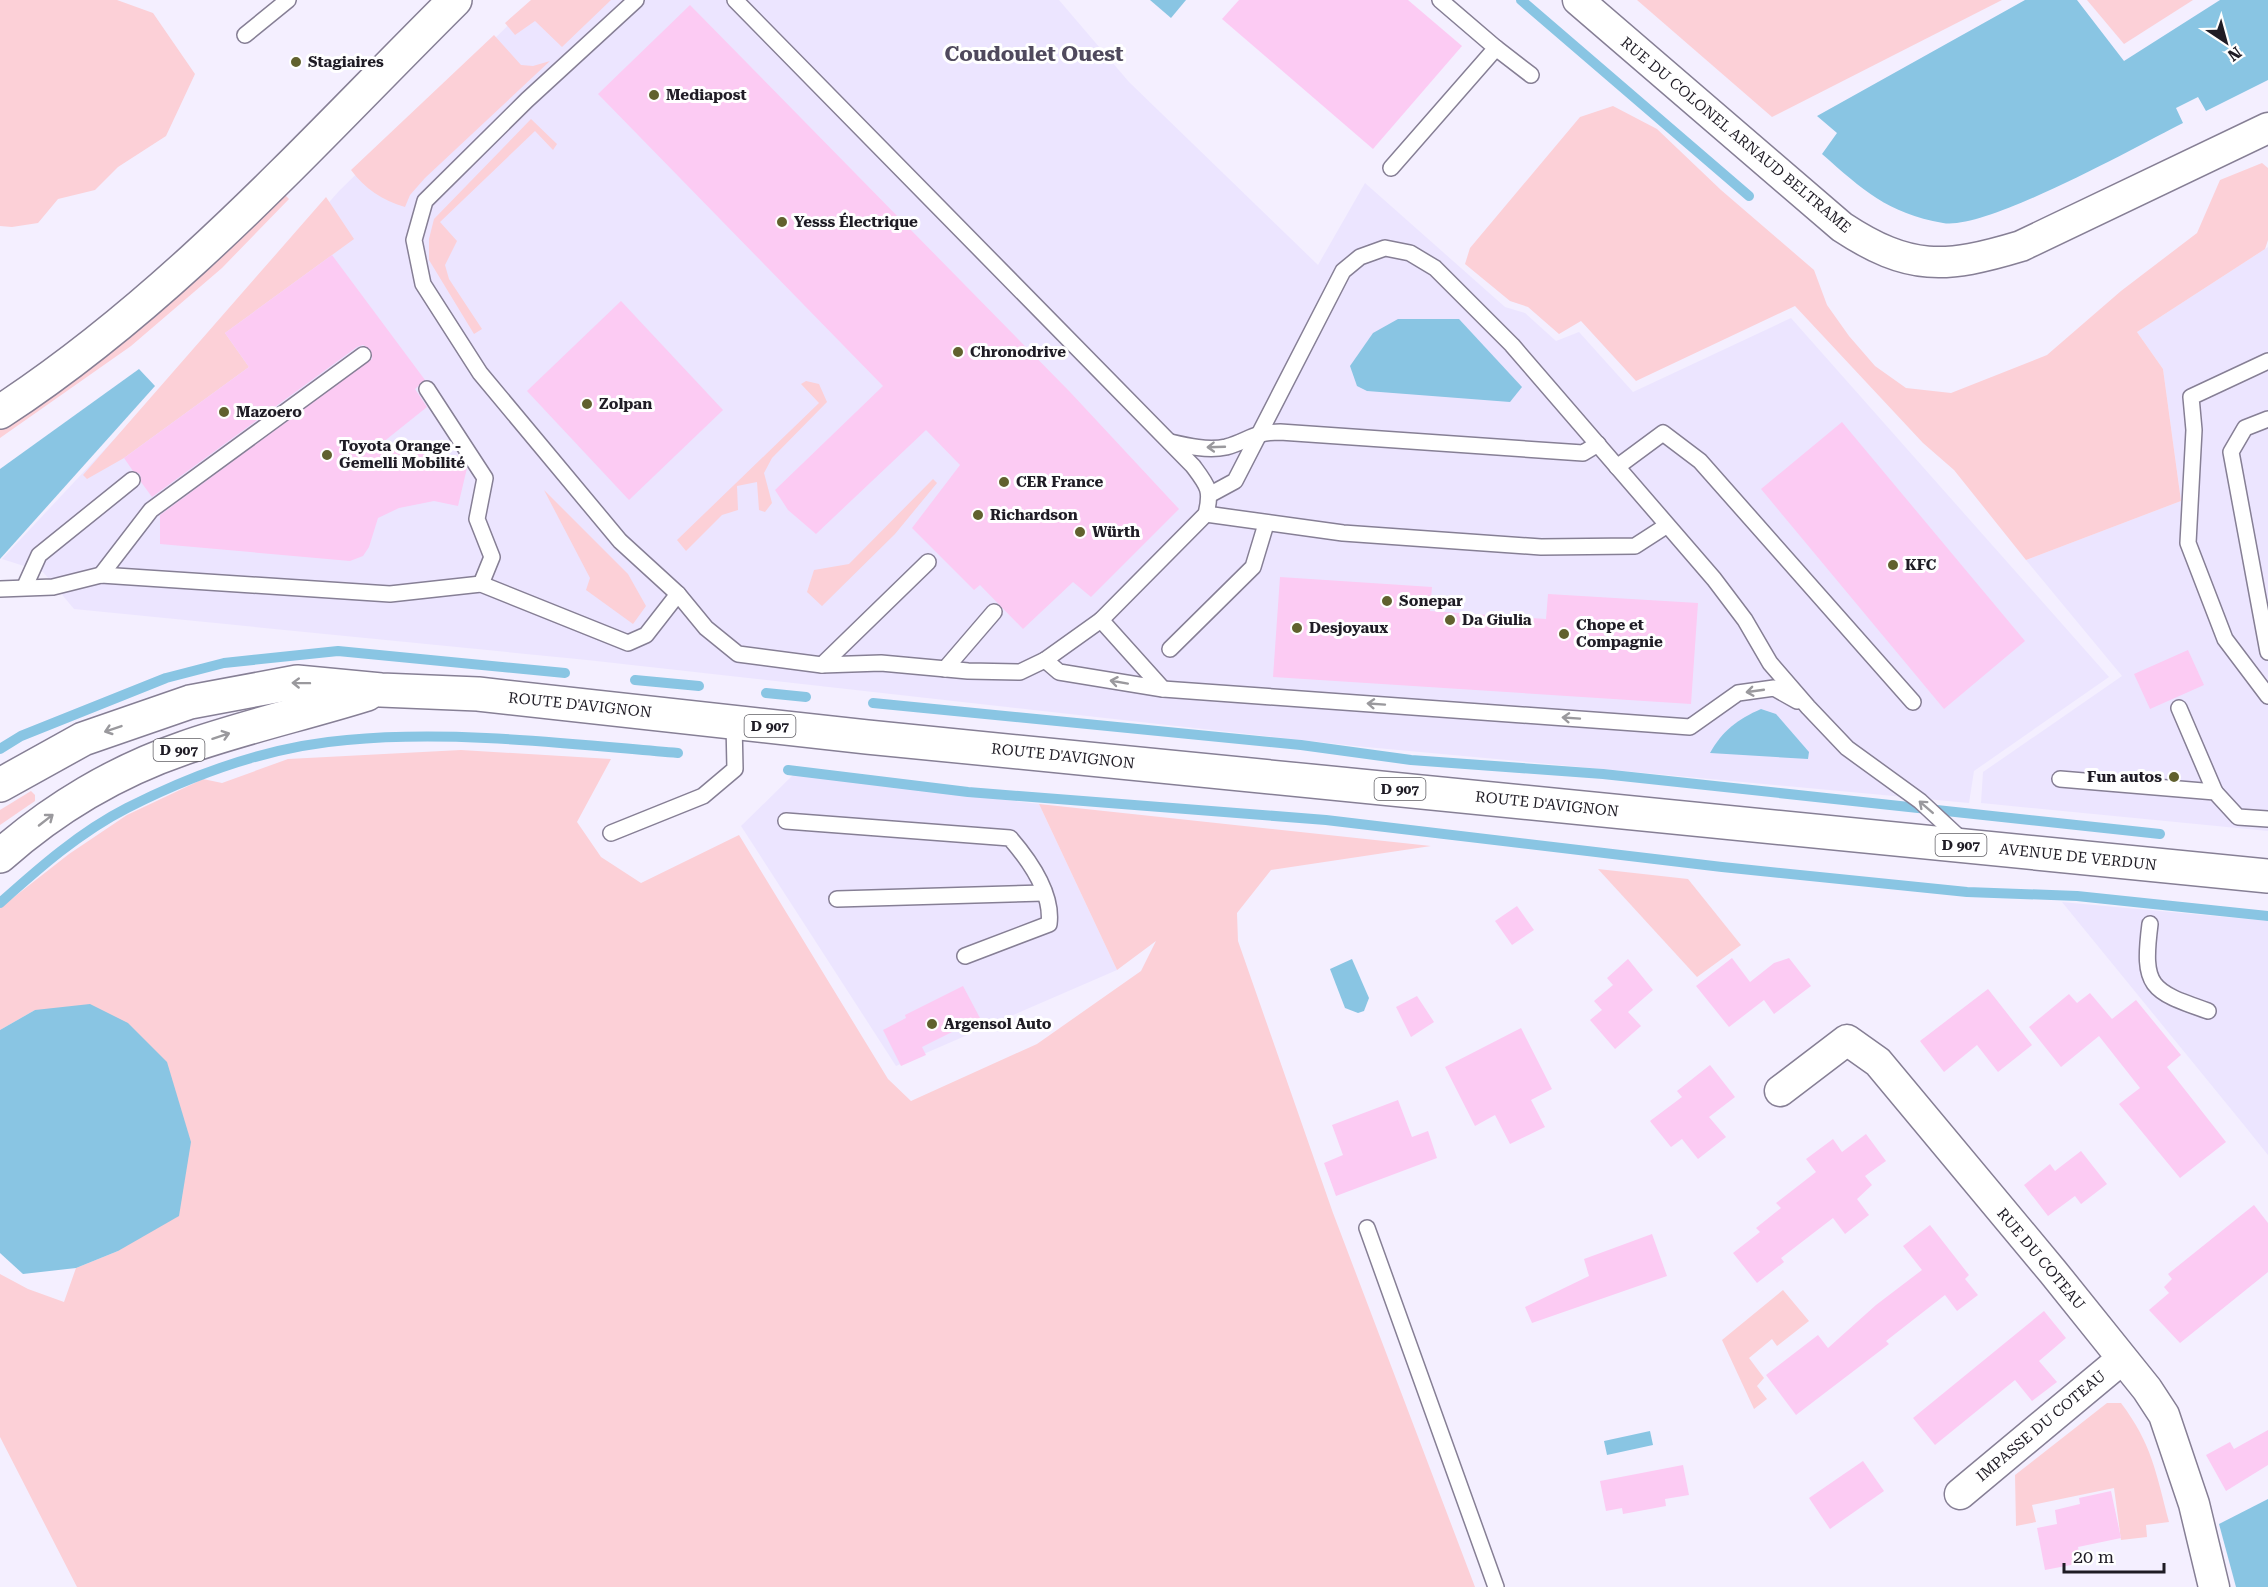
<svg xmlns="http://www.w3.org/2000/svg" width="2268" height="1587" font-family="'Roboto Serif',serif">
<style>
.built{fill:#ece5ff}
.green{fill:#fcd0d7}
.water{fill:#89c5e3}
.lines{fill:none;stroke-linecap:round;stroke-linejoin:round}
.stream{stroke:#89c5e3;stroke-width:10}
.building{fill:#fccbf3}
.service-casing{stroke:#867f95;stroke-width:18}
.minor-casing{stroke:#867f95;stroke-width:33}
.tertiary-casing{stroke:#867f95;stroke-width:36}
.primary-casing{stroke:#867f95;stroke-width:36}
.service{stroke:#fff;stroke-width:15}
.minor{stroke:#fff;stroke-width:30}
.tertiary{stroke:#fff;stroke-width:33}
.primary{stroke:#fff;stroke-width:33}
.oneway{stroke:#9a999d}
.poi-dot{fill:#61612e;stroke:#fff;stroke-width:2}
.labels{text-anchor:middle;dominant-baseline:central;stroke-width:6;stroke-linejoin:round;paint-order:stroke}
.shield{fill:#fff;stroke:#626066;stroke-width:1.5}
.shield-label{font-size:14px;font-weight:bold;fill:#1f1c25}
.poi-label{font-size:15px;font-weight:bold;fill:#1f1c25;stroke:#fff;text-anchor:start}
.street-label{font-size:15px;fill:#1f1c25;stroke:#fff}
.district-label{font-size:21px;font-weight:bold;fill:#4f495d;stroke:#fff}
</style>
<rect width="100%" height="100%" fill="#f4efff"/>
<g class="built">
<path d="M534,0H1059L1129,82L1318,265L1365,183L1505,307L1525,313L1556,341L1579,332L1633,392L1791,318L2109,677L1974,771L1969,803L1355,746L587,660L74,609L43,572L2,559L197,351L339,191Z"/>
<path d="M2268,247V831L1981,803L1983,772L2122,676L2026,560L2181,501L2163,369L2137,332Z"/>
<path d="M794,774L1039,804L1117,970L896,1066L741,826Z"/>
<path d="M2062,902L2268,921V1155L2244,1125Z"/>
</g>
<g class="green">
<path d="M0,0H117L153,13L195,74L166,136L118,167L95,190L58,199L38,223L12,227L0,226Z"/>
<path d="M531,0H611L562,47L535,21L515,35L505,23Z"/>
<path d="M1637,0H2002L1772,117Z"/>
<path d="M2087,0H2193L2124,44Z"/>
<path d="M494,35L521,65L533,66L550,61L425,178L410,195L405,207C382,200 365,189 351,170Z"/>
<path d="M1613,106L1657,129L1721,190L1814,270L1827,305L1849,336L1875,366L1906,388L1951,393L2047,355L2121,291L2197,233L2220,180L2262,163L2268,168V240L2265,249L2137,332L2163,369L2181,501L2026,560L1954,470L1923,443L1795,306L1636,381L1581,321L1559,334L1528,307L1510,301L1465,264L1470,248L1580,117Z"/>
<path d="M531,119L557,144L553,150L535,131L440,222L457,241L445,265L449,279L482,329L474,334L429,260V239L434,219Z"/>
<path d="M285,195L289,199L222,268L131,346L0,438V429C103,360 198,282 285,195Z"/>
<path d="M326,197L354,239L225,333L249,367L124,458L87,479L83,475Z"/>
<path d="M806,381L819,384L827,402L772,458L764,473L772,503L765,512L759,510L757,482L737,486L738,510L722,515L686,551L677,540L819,403L801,384Z"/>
<path d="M933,479L937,483L895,534L822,606L807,592L814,570L849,564Z"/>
<path d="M544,490L628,574L646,606L633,624L586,590L590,578Z"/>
<path d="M461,750L611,759L577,822L601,857L641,883L739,835L888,1079L911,1101L1037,1044L1141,971L1156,941L1117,970L1039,804L1431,846L1271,870L1237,913L1238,941L1333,1213L1475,1587H77L0,1437V1274L28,1289L64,1302L76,1268L118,1251L35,1010L0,1030V908L69,854L127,815L203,779L222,783L288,759Z"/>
<path d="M31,791L35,795V801L0,825V810Z"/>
<path d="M1598,869L1688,879L1741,945L1697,977Z"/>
<path d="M1783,1290L1809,1321L1777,1346L1772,1339L1749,1358L1764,1378L1757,1386L1767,1399L1754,1409L1722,1340Z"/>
<path d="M2107,1403H2121C2152,1444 2156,1473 2169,1522L2146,1525L2147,1537L2121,1540L2114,1488L2032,1505L2036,1522L2016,1526L2015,1475Z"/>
</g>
<g class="water">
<path d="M1150,0H1186L1171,18Z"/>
<path d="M2025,0H2077L2124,61L2220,0H2268V80L2206,111L2198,97L2176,108L2183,123C2139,145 1986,231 1943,223C1887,213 1863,190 1822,154L1837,133L1817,116Z"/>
<path d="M1398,319H1459L1522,387L1510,402L1367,391L1357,386L1350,366L1373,333Z"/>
<path d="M139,369L155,386L0,559V469Z"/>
<path d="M1761,709L1776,714L1809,752L1808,759L1710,753C1722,731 1738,719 1761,709Z"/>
<path d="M1352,959L1369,998L1364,1011L1358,1013L1345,1008L1330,969Z"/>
<path d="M90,1004L128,1023L167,1062L191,1142L179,1216L118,1251L76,1268L23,1274L0,1253V1030L35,1010Z"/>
<path d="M1650,1431L1653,1445L1607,1455L1604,1441Z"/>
<path d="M2268,1499V1587H2236L2219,1524Z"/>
</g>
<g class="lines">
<g class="stream">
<path d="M1521,0L1749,196"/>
<path d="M635,680L699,686"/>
<path d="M766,693L806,697"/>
<path d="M873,703L1301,745L1411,760L1603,774L2160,834"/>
<path d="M0,749L21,736L166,678L224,663L338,651L565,673"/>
<path d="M788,770L968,792L1326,820L1722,867L1967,892L2077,896L2268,916"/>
<path d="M0,903C39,868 80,832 127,808C194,774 272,746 347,740C454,730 570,744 678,753"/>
</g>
</g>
<g class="building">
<path d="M1239,0H1408L1462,46L1373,149L1222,19Z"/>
<path d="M690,5L1070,392L1179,509L1091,597L1073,582L1023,629L980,585L974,590L912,528L960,465L926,430L816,534L788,510L775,490L883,386L598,94Z"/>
<path d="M332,255L425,380L415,389L427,407L377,447L459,456L467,468L458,506L434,501L399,508L378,518L369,547L363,556L350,561L160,544V515L372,359L370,349L363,345L357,347L152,497L141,482L140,474L133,471L124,458L249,367L225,333Z"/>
<path d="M621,301L723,410L629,500L527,391Z"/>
<path d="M1842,422L2025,641L1944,709L1761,489Z"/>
<path d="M1280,577L1432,587L1430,611L1546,619L1548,594L1698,603L1691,704L1273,677Z"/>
<path d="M2188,650L2204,685L2150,709L2134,674Z"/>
<path d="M1517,906L1534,930L1512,945L1495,921Z"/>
<path d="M1732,958L1750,982L1774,963L1789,958L1811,986L1774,1014L1764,1000L1729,1027L1696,986Z"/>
<path d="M1628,959L1653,990L1628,1012L1641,1026L1615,1049L1590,1020L1602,1010L1594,1001L1613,985L1607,978Z"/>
<path d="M963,986L980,1018L922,1047L926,1055L901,1066L883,1030L906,1018L905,1015Z"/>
<path d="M1988,989L2032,1045L1998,1072L1977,1045L1944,1072L1920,1041Z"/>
<path d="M2090,993L2112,1019L2136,1000L2181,1055L2167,1067L2226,1142L2180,1178L2119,1104L2140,1088L2099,1036L2061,1067L2029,1027L2069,994L2077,1003Z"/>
<path d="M1417,996L1434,1022L1411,1037L1396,1007Z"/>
<path d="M1521,1028L1552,1089L1531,1100L1545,1127L1510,1144L1495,1115L1475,1126L1445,1067Z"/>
<path d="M1710,1065L1735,1097L1709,1117L1726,1137L1698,1159L1682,1139L1671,1147L1650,1121L1682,1097L1677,1091Z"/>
<path d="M1398,1100L1412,1137L1428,1131L1437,1158L1336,1196L1324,1163L1343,1155L1332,1125Z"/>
<path d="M1866,1134L1886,1161L1865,1176L1872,1185L1857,1199L1869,1215L1845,1234L1833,1218L1781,1258L1784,1262L1757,1283L1733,1253L1760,1232L1756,1228L1781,1208L1776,1203L1816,1172L1806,1159L1833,1139L1842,1152Z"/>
<path d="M2081,1151L2107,1184L2081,1204L2075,1196L2048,1216L2024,1185L2050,1164L2055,1171Z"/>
<path d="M2254,1205L2268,1223V1272L2180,1343L2149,1310L2169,1293L2164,1287L2172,1279L2168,1274Z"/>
<path d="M1930,1225L1969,1275L1965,1279L1978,1295L1957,1311L1945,1295L1886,1341L1889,1344L1796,1415L1766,1375L1818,1335L1828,1348L1876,1305L1922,1270L1903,1246Z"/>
<path d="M1652,1234L1667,1276L1532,1323L1525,1307L1589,1276L1584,1259Z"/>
<path d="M2044,1311L2066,1338L2039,1361L2057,1382L2032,1401L2015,1380L1935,1445L1913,1418Z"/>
<path d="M2268,1430V1465L2226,1491L2206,1455L2230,1442L2234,1449Z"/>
<path d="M1863,1461L1884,1491L1830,1529L1809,1498Z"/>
<path d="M1683,1465L1689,1495L1665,1499L1666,1506L1623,1514L1622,1508L1606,1511L1600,1481Z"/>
<path d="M2111,1491L2121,1538L2078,1547L2081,1563L2045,1570L2037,1528L2057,1524L2055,1510L2080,1504L2079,1498Z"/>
</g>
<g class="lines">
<g class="service-casing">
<g id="service">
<path d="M636,0L527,100L425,201L414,240L423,284L480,373L620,541L678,594"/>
<path d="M245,35L288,0"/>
<path d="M1496,48L1531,75"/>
<path d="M1391,168L1496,48L1440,0"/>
<path d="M2268,361L2191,397L2194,430L2188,543L2225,639L2268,696"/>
<path d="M427,389L485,478L477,519L492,557L481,584"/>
<path d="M2268,419L2245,428L2231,452L2268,652"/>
<path d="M1170,442C1187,446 1208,451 1226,447C1249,441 1252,432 1280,432L1583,453L1598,444"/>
<path d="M1617,467L1663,433L1700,461L1913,702"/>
<path d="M1211,494L1235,481L1343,271L1360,257L1385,248L1410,253L1435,268L1512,345L1714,579L1745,620L1770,663L1808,707L1847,748L1920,801L1963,841"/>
<path d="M1206,514L1343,533L1541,547L1635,546L1666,526"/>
<path d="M101,575L151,510L363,355"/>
<path d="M25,586L39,555L132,480"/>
<path d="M0,589L53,587L101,575L390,594L481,584L628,643L646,635L678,594L706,628L738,654L822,665L881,663L968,671L1020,672L1045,660L1101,620L1206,514C1212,490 1208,486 1193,466L735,0"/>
<path d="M1101,620L1163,689"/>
<path d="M1170,649L1253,567L1266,524"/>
<path d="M1045,660L1059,672L1163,689L1690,727L1738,693L1774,688L1797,701"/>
<path d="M822,665L928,562"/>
<path d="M945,669L994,612"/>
<path d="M2179,708L2215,792"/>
<path d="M2060,779L2215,792L2238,817L2268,819"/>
<path d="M786,821L1010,838C1029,860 1053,894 1049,924L965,956"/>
<path d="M611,833L703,796L735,769L734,722"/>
<path d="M837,899L1044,893"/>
<path d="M2150,924C2142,987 2150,991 2208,1011"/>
<path d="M1367,1228L1496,1587"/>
</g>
</g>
<g class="minor-casing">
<g id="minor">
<path d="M1578,0L1842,227C1909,271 1945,269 2021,246L2268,128"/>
<path d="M1780,1091L1847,1040L1878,1062L2053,1272L2147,1389L2164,1415L2194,1504L2214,1587"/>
<path d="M1960,1494L2122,1359"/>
</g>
</g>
<g class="tertiary-casing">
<path id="tertiary" d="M0,412C173,299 309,145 455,0"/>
</g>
<g class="primary-casing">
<g id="primary">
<path d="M0,785L83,739L190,702L297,682L381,690L478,694L867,737L2268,876"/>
<path d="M0,856C53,809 117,771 184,748C244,727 306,713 367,694"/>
</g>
</g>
<use href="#service" class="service"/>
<use href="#minor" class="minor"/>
<use href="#tertiary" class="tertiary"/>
<use href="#primary" class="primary"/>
</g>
<defs><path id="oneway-shaft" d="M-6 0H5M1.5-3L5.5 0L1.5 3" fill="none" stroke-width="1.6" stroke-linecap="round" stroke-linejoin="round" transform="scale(1.5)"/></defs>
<g class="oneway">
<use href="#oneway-shaft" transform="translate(1216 447) rotate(178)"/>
<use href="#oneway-shaft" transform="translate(1119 682) rotate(-170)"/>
<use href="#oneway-shaft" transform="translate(301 683) rotate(-179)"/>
<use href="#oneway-shaft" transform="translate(1755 691) rotate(172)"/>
<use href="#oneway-shaft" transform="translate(1376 704) rotate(-176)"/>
<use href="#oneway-shaft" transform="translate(1571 718) rotate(-176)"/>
<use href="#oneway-shaft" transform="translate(113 729) rotate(161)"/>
<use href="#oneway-shaft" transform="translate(221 736) rotate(-18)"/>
<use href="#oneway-shaft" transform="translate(1926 807) rotate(-139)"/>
<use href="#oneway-shaft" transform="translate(46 820) rotate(-38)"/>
</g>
<g class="poi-dot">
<circle cx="296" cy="62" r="6"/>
<circle cx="654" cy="95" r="6"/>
<circle cx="782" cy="222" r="6"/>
<circle cx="958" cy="352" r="6"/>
<circle cx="587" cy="404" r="6"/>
<circle cx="224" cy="412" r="6"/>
<circle cx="327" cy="455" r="6"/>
<circle cx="1004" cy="482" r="6"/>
<circle cx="978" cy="515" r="6"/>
<circle cx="1080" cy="532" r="6"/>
<circle cx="1893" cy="565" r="6"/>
<circle cx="1387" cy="601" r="6"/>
<circle cx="1450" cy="620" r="6"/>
<circle cx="1297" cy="628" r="6"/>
<circle cx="1564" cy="634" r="6"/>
<circle cx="2174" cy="777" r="6"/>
<circle cx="932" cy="1024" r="6"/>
</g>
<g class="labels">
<g class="shield">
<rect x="744.5" y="715" width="51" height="22" rx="4.5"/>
<rect x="153.5" y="739" width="51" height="22" rx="4.5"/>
<rect x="1374.5" y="778" width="51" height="22" rx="4.5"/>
<rect x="1935.5" y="834" width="51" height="22" rx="4.5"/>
</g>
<g class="shield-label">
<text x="770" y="726">D 907</text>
<text x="179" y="750">D 907</text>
<text x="1400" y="789">D 907</text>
<text x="1961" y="845">D 907</text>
</g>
<g class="poi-label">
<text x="308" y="62">Stagiaires</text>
<text x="666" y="95">Mediapost</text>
<text x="794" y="222">Yesss Électrique</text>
<text x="970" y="352">Chronodrive</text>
<text x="599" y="404">Zolpan</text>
<text x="236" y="412">Mazoero</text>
<text x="339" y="446">Toyota Orange -<tspan x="339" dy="17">Gemelli Mobilité</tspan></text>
<text x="1016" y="482">CER France</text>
<text x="990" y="515">Richardson</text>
<text x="1092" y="532">Würth</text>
<text x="1905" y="565">KFC</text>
<text x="1399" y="601">Sonepar</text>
<text x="1462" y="620">Da Giulia</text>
<text x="1576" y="625">Chope et<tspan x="1576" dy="17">Compagnie</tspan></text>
<text x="1309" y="628">Desjoyaux</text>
<text x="2162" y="777" text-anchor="end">Fun autos</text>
<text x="944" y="1024">Argensol Auto</text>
</g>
<g class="street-label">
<text transform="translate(1736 135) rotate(40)">RUE DU COLONEL ARNAUD BELTRAME</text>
<text transform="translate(580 705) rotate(6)">ROUTE D'AVIGNON</text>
<text transform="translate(1063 756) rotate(6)">ROUTE D'AVIGNON</text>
<text transform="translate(1547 804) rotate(6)">ROUTE D'AVIGNON</text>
<text transform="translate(2078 857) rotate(6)">AVENUE DE VERDUN</text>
<text transform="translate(2041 1259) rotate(50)">RUE DU COTEAU</text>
<text transform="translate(2041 1426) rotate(-40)">IMPASSE DU COTEAU</text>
</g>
<g class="district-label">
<text x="1034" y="54">Coudoulet Ouest</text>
</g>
</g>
<g transform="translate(2226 42) rotate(144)" stroke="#ffffff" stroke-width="4.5" paint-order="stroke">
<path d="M0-4.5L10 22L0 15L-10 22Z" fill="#1f1c25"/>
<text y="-9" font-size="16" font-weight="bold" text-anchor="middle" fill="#1f1c25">N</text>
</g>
<path d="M2064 1563v9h100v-9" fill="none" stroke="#1f1c25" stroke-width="3"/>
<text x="2073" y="1563" font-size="18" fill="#1f1c25" stroke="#ffffff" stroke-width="4.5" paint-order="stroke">20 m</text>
</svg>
